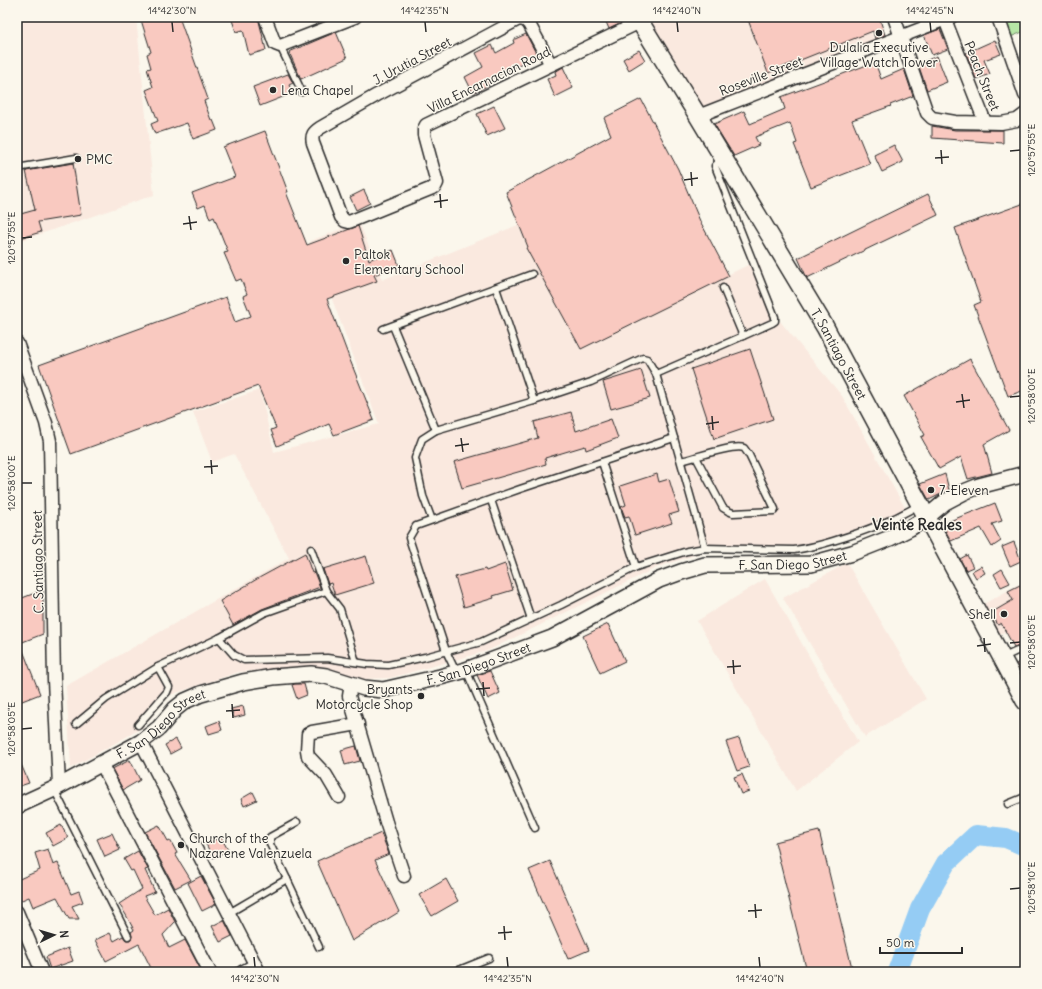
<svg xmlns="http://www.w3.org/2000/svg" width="1042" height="989" font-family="Delius,sans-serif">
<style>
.built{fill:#fae9df}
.green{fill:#b7e7a6;stroke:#718968}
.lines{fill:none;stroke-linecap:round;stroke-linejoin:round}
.river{stroke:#95ccf4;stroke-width:20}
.building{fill:#f9c9c0;stroke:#2b2b2b}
.service-casing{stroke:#2b2b2b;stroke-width:9}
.minor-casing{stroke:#2b2b2b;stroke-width:15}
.tertiary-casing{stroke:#2b2b2b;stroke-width:18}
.secondary-casing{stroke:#2b2b2b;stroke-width:20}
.service{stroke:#fbf7ec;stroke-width:6}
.minor{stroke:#fbf7ec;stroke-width:12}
.tertiary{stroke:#fbf7ec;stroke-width:15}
.secondary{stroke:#fbf7ec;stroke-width:17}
.ticks{fill:none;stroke:#2b2b2b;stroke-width:1.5}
.poi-dot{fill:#2b2b2b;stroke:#fbf7ec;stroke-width:1.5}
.labels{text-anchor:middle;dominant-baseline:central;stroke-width:3;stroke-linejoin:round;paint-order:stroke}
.poi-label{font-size:13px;fill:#2b2b2b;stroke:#fbf7ec;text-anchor:start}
.street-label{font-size:13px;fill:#2b2b2b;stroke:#fbf7ec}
.quarter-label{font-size:15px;font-weight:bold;fill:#2b2b2b;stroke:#fbf7ec}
.neatline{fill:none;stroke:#2b2b2b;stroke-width:1.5}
.ticks-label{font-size:10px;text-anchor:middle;fill:#2b2b2b}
</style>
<rect width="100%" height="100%" fill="#fbf7ec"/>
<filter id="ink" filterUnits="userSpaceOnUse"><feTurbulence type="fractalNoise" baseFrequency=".025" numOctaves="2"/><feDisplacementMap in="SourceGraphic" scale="8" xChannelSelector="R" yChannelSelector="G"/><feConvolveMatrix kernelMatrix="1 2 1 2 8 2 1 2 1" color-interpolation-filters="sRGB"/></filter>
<g filter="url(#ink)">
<g class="built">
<path d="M17,17H136L154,195L17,242Z"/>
<path d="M643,17H866L875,42L700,109Z"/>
<path d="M359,222L382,280L518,225L580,348L758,260L779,320L842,396L909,515L869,534L803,553L704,552L658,567L487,651L390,678L362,679L317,666L239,672L170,695L142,728L71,768L66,686L289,558L234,454L212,462L193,412L260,390L274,452L379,424L310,241Z"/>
<path d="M847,563L926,699L865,737L783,598Z"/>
<path d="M765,579L858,742L796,791L697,621Z"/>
<path d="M1021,583L1025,591V621L997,636L982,605Z"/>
</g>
<path class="green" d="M1000,17H1025V31L1008,38Z"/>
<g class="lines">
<path class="river" d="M897,972L920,909L946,863L976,835L1006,838L1025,846"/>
</g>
<g class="building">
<path d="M150,17H179L208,99L204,101L211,120H213L217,130L193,139L187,123L155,134L151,124L158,121L146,90L153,87L147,69L151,68L147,54L151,52L141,20Z"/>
<path d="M231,17H258L266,50L249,55L243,30L236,32Z"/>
<path d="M604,17H627L628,20L609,29Z"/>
<path d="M747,17H879L885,35L875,39L873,31L768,73Z"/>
<path d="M940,29L948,49L932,55L924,35Z"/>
<path d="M336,32L347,58L301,79L289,52Z"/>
<path d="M526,34L538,57L525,64L524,62L487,81L489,85L473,93L465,77L483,67L476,53L492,45L496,53L514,43L513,40Z"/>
<path d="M995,40L1001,54L984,60L990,74L976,79L966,53Z"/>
<path d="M639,50L645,60L629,70L623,59Z"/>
<path d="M937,56L947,82L927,90L918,64Z"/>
<path d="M875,62L881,79L904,69L913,96L890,105L891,106L852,120L870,164L811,187L794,144L797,143L790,123L755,137L759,145L734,156L714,124L744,111L750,124L785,109L781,97Z"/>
<path d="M563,67L573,88L555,97L547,79L556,75L555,72Z"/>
<path d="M288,74L293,83L289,85L293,93L260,106L253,87Z"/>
<path d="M641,99L678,169L700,221L729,276L581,349L526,248L528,247L506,192L611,135L604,118Z"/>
<path d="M494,106L505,128L487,136L477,114Z"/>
<path d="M932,126L955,130H1003V143L932,138Z"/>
<path d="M265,131L288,192H286L307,245L358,226L369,260L393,250L399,265L374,275L377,281L327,299L350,360L374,420L334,435L329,424L277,446L271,430L276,428L258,386L71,454L39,365L226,297L235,322L251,316L243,296L247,294L241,279L236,281L224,253L228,252L214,217L210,219L205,205L198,208L192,193L235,177L223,147Z"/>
<path d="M894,145L903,162L882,172L874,155Z"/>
<path d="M73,163L81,215L38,222L41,232L17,239V215L35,210L26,171Z"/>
<path d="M364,190L370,203L356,210L350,197Z"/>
<path d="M928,194L938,215L807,278L798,258Z"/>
<path d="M1025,203V390L1008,396L974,305L981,302L955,228Z"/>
<path d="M750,349L773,419L714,439L691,369Z"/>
<path d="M970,359L1009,430L984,444L992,473L968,479L961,457L939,469L921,437L925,435L904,396Z"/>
<path d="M641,370L650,398L611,409L603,382Z"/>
<path d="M571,412L576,431L611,419L618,438L586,450L585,446L545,458L546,464L462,488L454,462L538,438L534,422Z"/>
<path d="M657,474L659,482L669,479L679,512L669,515L672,523L635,535L629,516L625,517L621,507L626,505L620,486Z"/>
<path d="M945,474L949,490L929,500L920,484Z"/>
<path d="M995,503L1002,521L992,524L1001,541L992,547L981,528L951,541L942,524Z"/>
<path d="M1014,542L1021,561L1010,566L1002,547Z"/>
<path d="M305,553L312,573L314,572L320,587L262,609L233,625L220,601L257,579Z"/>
<path d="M967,555L973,567L966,570L960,559Z"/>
<path d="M366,556L374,583L335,595L331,583L328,584L323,569Z"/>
<path d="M505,564L513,590L493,596L494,598L464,607L455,577L485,569L486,571Z"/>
<path d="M981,566L985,573L976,578L972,571Z"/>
<path d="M1002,569L1010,583L1001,587L994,574Z"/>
<path d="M1020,585L1025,595V680L1016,664L1021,661L1018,655L1021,653V649L1018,647H1014L1001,623L998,625L991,613L1013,600L1008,591Z"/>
<path d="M43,590V634L20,643L40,694L17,703V600Z"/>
<path d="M608,624L625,661L600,673L583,636Z"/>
<path d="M490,671L500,693L488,699L477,675Z"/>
<path d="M295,684H304L307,695L297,699L292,685Z"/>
<path d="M243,706L245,715L234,718L231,709Z"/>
<path d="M219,721L222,730L209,734L206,726Z"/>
<path d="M739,738L749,767L737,771L726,742Z"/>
<path d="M176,739L181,748L170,754L165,745Z"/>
<path d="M356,746L360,761L345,765L341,750Z"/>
<path d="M17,755L29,783L17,787Z"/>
<path d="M130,760L140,780L123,790L112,769Z"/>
<path d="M742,774L749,791L741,794L734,777Z"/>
<path d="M253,792L257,800L244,806L241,799Z"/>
<path d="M61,825L68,838L53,846L46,833Z"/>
<path d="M159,825L168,841L170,840L177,853L175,854L191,880L175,888L145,832Z"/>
<path d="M819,831L853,972H807L775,842Z"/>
<path d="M112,833L120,850L105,857L97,839Z"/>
<path d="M381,833L389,854L375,860L399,912L352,941L317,861Z"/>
<path d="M221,837L228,850L213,858L206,844Z"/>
<path d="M48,849L53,865L58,863L71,894L79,891L83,902L72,906L79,919H69L57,897L33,907L29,897L17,902V880L40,870L35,853Z"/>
<path d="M138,851L148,869L145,870L155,892L144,896L155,915L168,908L175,922L163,935L169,948L185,940L202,972H153L139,944L106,961L95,940L110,933L114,941L123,936L126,940H130L132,937L131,932L134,930L126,915L119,904L142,889L133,870L131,871L124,859Z"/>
<path d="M550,861L589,950L568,959L529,870Z"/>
<path d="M201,876L216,904L202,911L188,883Z"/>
<path d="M446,879L458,901L432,916L419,895Z"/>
<path d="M224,920L232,936L220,942L212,926Z"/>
<path d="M68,948L73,961L50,969L46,957Z"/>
</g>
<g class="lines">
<g class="service-casing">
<g id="service">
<path d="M280,46L302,92"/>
<path d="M721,159L715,166L775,317V321L772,323L743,336"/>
<path d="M17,168L76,158"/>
<path d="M496,288L534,401"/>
<path d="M393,326L436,430"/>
<path d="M383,329L532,274"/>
<path d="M656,374L705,548"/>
<path d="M681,461C695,458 732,444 744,448L749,455L775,509L774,511L733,513L728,511L723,508L696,457"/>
<path d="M602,462L636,567"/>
<path d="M491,500L531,619"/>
<path d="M432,520L423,496L415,458L422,439L436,430L534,401L591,382L643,358L647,359L656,374L743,336L723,288"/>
<path d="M311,549L326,591L340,609L356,662"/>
<path d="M219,638L234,655L244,660L327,658L367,664L388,665L425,657L481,642L561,605L636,567L687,551L705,548L794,550C808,548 820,545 833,541C864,532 892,521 919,505"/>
<path d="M1004,657L1017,651"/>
<path d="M466,670L535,828"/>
<path d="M456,672L446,651L409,538L416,526L520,489L674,438"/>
<path d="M76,724L106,699L158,667"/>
<path d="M138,725L167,692L169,687L158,667L219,638L264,613L326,591"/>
<path d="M54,789L128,936"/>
<path d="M1008,804L1025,797"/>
<path d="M287,879L319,947"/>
<path d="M229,913L287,879L270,844V837L297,822"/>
<path d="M454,972L489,958"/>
</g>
</g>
<g class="minor-casing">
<g id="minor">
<path d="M265,17L275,44L280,46L355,17"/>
<path d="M894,17L927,113L932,118L955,122L1001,123L1017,120L1025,114"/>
<path d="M944,17L985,122"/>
<path d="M998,17L1025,95"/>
<path d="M551,65L529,24L525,20L519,19L377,95L320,128C314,132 311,135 313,143L341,217L345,221L349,222L435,187L437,183L424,135V129L426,125L640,22"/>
<path d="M698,116L951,17"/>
<path d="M17,343L46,423L50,441L54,680L59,786"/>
<path d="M351,684L349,696L386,822L404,876"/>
<path d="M141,742L259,972"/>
<path d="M101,763L210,972"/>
<path d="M339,797L326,775L308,756L307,750L308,734L312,732L358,724"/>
<path d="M17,912L42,972"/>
<path d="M242,972L255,965"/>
</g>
</g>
<g class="tertiary-casing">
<g id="tertiary">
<path id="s1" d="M17,806L54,789L141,742L159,728L175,709L185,701L201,694L243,682L273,677L311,674L326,676L364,688L383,690L440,677L466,670L552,638L659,580L681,572L705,565L811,564L852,553L890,538L910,528L926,518L945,502L964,492L979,486L1025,474"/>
</g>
</g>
<g class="secondary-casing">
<g id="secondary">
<path id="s2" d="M637,17L698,116L825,327L1025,701"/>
</g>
</g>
<use href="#service" class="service"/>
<use href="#minor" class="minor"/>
<use href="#tertiary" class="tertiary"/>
<use href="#secondary" class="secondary"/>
</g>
</g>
<path class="ticks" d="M172,22L173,32M425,22L426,32M677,22L678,32M930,22L931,32M941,150L942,164M1010,151L1020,150M935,158L949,157M691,172L692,186M684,180L698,178M440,194L441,208M434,202L448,200M189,216L191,230M183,224L197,222M22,238L32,237M962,394L964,408M1010,397L1020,396M956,402L970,400M712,416L713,430M706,424L719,422M461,438L463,452M455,446L469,444M211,460L212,474M204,467L218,466M22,483H32M984,638L985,652M1010,643L1020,642M977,646L991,644M733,660L734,674M727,667L741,666M483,682L484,696M476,689L490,688M232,704L233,718M226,711L240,710M22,729L32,728M1010,889L1020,888M755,904L756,918M748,911L762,910M504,926L505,940M498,933L512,932M254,957L255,967M507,957L508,967M759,957L760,967"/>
<g class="poi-dot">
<circle cx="879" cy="33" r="4"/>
<circle cx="273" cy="90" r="4"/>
<circle cx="78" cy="159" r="4"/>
<circle cx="346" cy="261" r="4"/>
<circle cx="931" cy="490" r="4"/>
<circle cx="1004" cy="614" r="4"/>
<circle cx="421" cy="696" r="4"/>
<circle cx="181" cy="845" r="4"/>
</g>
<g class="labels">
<g class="poi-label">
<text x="879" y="47" text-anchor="middle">Dulalia Executive<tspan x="879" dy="15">Village Watch Tower</tspan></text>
<text x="281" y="90">Lena Chapel</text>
<text x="86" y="159">PMC</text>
<text x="354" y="254">Paltok<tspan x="354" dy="15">Elementary School</tspan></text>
<text x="939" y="490">7-Eleven</text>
<text x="996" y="614" text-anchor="end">Shell</text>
<text x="413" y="689" text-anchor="end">Bryants<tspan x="413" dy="15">Motorcycle Shop</tspan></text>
<text x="189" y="838">Church of the<tspan x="189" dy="15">Nazarene Valenzuela</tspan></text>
</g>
<g class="street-label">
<text transform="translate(412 61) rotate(-28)">J. Urutia Street</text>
<text transform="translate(761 76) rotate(-21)">Roseville Street</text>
<text transform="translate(982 76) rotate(68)">Peach Street</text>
<text transform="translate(489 80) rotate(-26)">Villa Encarnacion Road</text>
<text stroke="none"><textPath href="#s2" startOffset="393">T. Santiago Street</textPath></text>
<text stroke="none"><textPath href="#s1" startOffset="839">F. San Diego Street</textPath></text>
<text transform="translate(38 562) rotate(-91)">C. Santiago Street</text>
<text stroke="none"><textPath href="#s1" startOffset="503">F. San Diego Street</textPath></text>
<text stroke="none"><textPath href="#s1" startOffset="167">F. San Diego Street</textPath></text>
</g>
<g class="quarter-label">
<text x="917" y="524">Veinte Reales</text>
</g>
</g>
<rect width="1042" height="989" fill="none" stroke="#fbf7ec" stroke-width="44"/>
<g transform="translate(54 935) rotate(85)" stroke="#fbf7ec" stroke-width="3" paint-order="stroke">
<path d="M0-3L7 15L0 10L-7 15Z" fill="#2b2b2b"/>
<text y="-6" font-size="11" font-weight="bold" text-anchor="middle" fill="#2b2b2b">N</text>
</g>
<path d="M880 947v6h82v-6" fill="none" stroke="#2b2b2b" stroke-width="2"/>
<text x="886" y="947" font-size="12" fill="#2b2b2b" stroke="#fbf7ec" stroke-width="3" paint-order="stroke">50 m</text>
<rect x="22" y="22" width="998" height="945" class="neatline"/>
<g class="ticks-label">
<text x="172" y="14">14°42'30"N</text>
<text x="425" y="14">14°42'35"N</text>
<text x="677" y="14">14°42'40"N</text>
<text x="930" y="14">14°42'45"N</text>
<text transform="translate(1031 150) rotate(-90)" y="4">120°57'55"E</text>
<text transform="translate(11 238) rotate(-90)" y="4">120°57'55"E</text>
<text transform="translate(1031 396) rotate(-90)" y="4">120°58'00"E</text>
<text transform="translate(11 483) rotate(-90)" y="4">120°58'00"E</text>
<text transform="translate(1031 642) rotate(-90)" y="4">120°58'05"E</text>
<text transform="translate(11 729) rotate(-90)" y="4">120°58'05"E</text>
<text transform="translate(1031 888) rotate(-90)" y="4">120°58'10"E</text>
<text x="255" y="982">14°42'30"N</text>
<text x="508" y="982">14°42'35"N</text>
<text x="760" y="982">14°42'40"N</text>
</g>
</svg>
